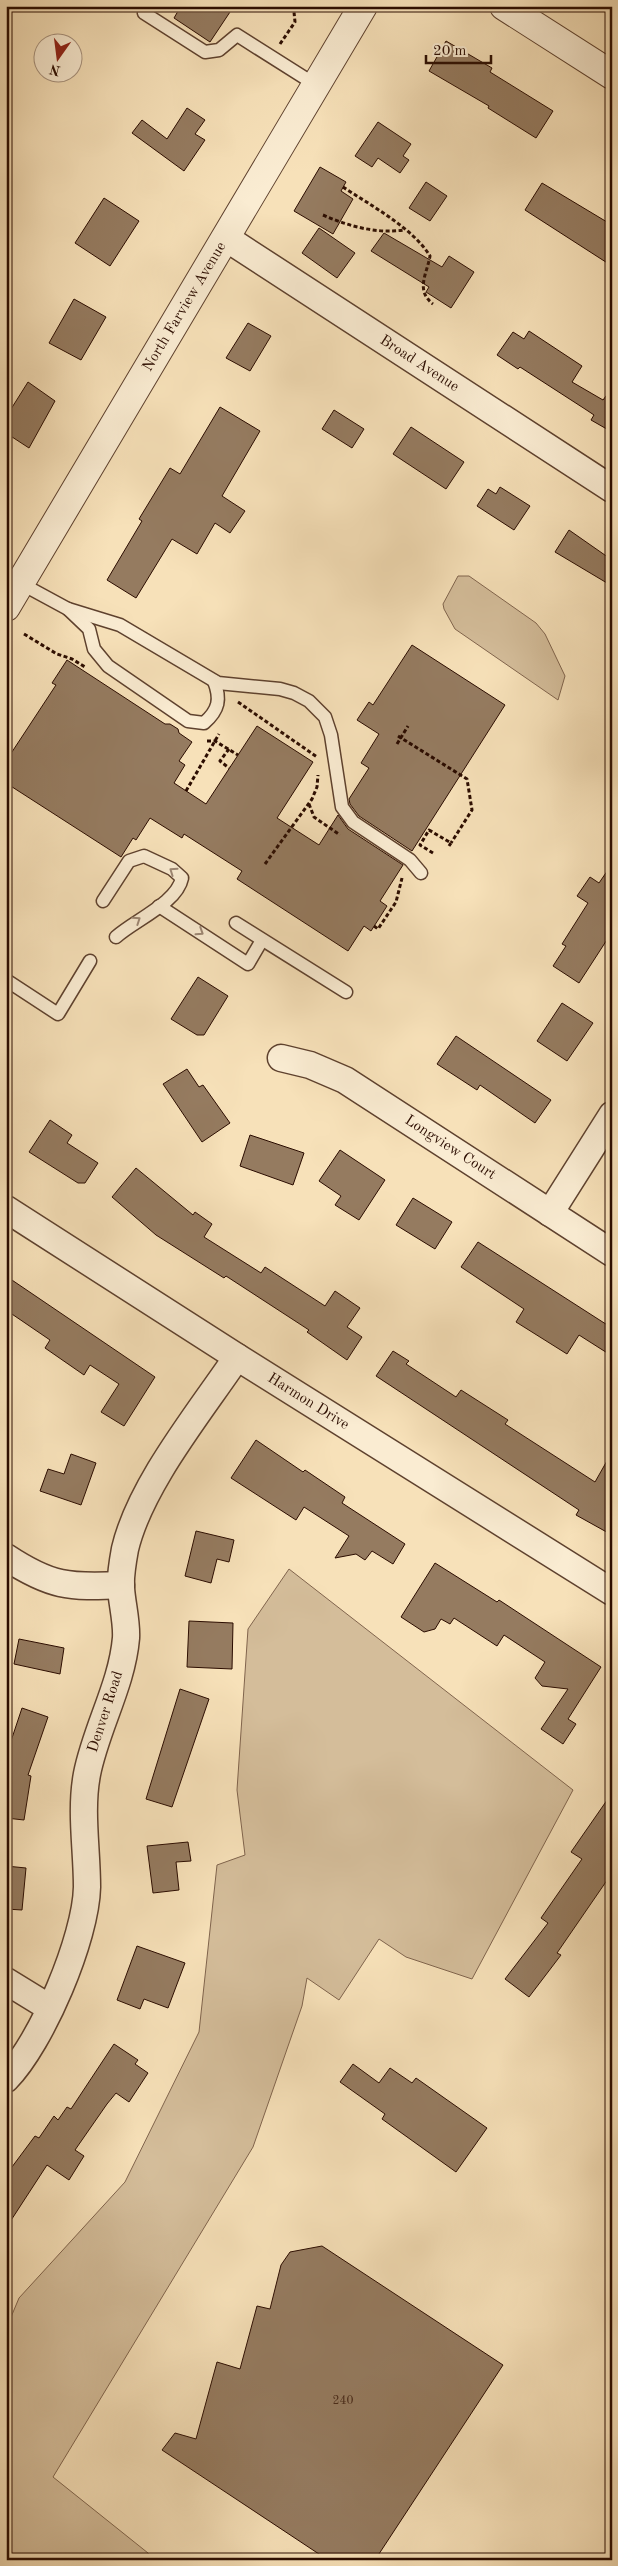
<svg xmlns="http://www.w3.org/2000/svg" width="618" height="2566" font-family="'Old Standard TT',serif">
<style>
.green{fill:#d4bd9a;stroke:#80644d}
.building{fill:#957b60;stroke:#2b0c00}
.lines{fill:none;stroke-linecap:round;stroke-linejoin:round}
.service-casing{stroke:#5e412e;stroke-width:15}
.minor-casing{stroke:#5e412e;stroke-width:29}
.tertiary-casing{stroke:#5e412e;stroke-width:30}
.path{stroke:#2b0c00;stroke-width:3;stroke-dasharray:4 2.5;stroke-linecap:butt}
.service{stroke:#faecd2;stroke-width:12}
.minor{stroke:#faecd2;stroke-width:26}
.tertiary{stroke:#faecd2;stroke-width:28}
.oneway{stroke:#9d8774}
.labels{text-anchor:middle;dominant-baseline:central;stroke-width:5;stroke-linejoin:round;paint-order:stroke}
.number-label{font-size:12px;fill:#462818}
.street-label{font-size:15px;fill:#2b0c00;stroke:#faecd2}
</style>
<rect width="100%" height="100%" fill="#f7e1b9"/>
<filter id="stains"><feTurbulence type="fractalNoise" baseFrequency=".004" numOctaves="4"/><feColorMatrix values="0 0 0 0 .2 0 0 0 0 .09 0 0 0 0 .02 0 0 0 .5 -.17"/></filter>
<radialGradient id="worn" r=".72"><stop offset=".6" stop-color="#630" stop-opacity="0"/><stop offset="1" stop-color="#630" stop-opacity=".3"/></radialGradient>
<g class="green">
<path d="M458,576H469L536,623L545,634L565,676L558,700L455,629L444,609L443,604Z"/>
<path d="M289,1569L573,1790L472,1979L406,1957L379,1939L339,2000L307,1978L302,2006L253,2147L53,2477L148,2553L150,2560H6V2329L19,2298L125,2182L199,2032L217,1865L245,1855L237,1790L248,1629Z"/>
</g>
<g class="building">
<path d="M181,6H234L210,42L174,18Z"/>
<path d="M446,41L492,68L490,72L553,111L536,138L488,108L489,106L429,71Z"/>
<path d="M187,108L205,120L195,134L205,140L184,171L132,133L142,120L167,139Z"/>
<path d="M378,122L411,144L403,156L409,160L400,173L378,158L372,167L355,156Z"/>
<path d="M320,167L346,182L341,191L353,199L333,234L294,211Z"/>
<path d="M426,182L447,196L430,221L409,208Z"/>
<path d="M542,183L612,225V266L525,210Z"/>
<path d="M104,198L139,221L110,266L75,243Z"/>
<path d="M319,228L355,253L337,278L302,253Z"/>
<path d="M384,233L442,267L449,256L474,272L451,308L426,292L429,287L371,251Z"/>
<path d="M74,299L106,317L81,360L49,343Z"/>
<path d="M248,323L271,336L250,371L226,358Z"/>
<path d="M529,331L582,366L572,382L603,400L612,388V432L591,420L594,415L585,409L520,367L518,369L497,355L513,332L524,339Z"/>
<path d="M28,382L55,401L29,448L6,433V417Z"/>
<path d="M220,407L260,431L222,496L245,511L230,533L215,523L197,554L172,539L136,598L107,580L142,521L139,519L170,468L180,474Z"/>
<path d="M334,410L364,429L352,448L322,429Z"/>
<path d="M411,427L464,462L446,489L393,454Z"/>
<path d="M500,487L530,506L514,530L477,506L488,489L496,494Z"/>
<path d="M569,530L612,560V586L555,552Z"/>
<path d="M412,645L505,705L412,851L359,816L350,804L349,799L369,768L361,763L379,734L357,720L369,702L373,705Z"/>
<path d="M67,660L165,724H170L178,729L179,733L192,742L179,761L185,765L174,783L206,804L257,726L313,762L277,818L319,845L338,815L348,829L403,865L380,901L387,906L371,931L364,926L348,951L237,879L242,871L184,834L182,838L150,818L136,840L133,838L121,857L6,783V761L56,685L52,683Z"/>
<path d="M612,864V932L579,983L553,966L566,946L562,944L588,903L577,896L590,877L599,883Z"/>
<path d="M198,977L228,996L204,1035H197L171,1019Z"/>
<path d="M562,1003L593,1023L567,1061L537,1041Z"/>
<path d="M456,1036L551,1100L535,1123L480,1085L477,1090L437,1064Z"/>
<path d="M187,1069L199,1087L203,1085L230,1123L202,1142L163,1084Z"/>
<path d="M50,1120L72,1135L67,1143L98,1163L85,1183H78L29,1152Z"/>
<path d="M250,1135L304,1153L293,1185L240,1166Z"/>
<path d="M340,1150L385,1180L359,1220L335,1205L341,1196L319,1181Z"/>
<path d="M136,1168L193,1215L195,1212L212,1224L204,1237L261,1273L265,1267L325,1306L335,1291L360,1308L347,1327L362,1337L347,1360L307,1332L309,1330L226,1276L224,1278L156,1235L112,1197Z"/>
<path d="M413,1198L452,1222L435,1249L396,1225Z"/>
<path d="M478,1242L612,1328V1356L579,1335L567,1354L516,1322L524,1309L461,1267Z"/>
<path d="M6,1276L155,1377L124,1426L101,1412L119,1384L90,1365L84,1375L45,1348L50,1340L6,1310Z"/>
<path d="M393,1351L409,1361L406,1364L456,1397L461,1390L508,1420L505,1424L595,1482L612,1452V1535L576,1515L579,1510L376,1376Z"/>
<path d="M256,1440L303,1472L305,1470L345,1497L342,1503L405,1544L393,1564L372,1551L365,1560L356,1554L335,1558L349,1536L304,1507L296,1520L231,1478Z"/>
<path d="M71,1454L96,1463L81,1505L40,1491L48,1469L64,1474Z"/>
<path d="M196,1531L234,1540L229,1562L217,1559L211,1583L185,1576Z"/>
<path d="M435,1563L497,1602L499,1600L601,1667L568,1719L576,1724L563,1744L541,1729L568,1689L542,1686L535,1678L545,1662L504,1635L497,1646L454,1618L450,1624L441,1619L435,1629L424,1632L401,1617Z"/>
<path d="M189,1621L233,1623L232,1669L187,1667Z"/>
<path d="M19,1639L64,1648L60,1674L14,1664Z"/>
<path d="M180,1689L209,1699L172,1807L146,1799Z"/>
<path d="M22,1708L48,1717L28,1775L31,1776L24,1820L6,1818V1756Z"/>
<path d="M612,1793V1873L557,1953L561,1955L529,1997L505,1979L548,1923L541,1918L582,1859L571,1852Z"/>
<path d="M188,1842L191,1861L176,1862L179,1890L153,1893L147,1846Z"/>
<path d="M6,1866L26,1868L22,1910L6,1909Z"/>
<path d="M137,1946L185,1963L168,2008L144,1999L140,2009L117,2000Z"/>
<path d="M114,2044L138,2060L135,2064L148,2073L129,2102L116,2093L107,2104L75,2150L84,2156L69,2180L47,2165L6,2228V2175L35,2136L39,2138L54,2116L58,2120L67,2107L71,2109Z"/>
<path d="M353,2064L379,2083L390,2068L412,2083L416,2078L487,2128L456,2172L382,2119L385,2114L340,2082Z"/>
<path d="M322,2246L503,2365L375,2560H328L162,2450L175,2433L196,2439L217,2362L240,2369L257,2306L270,2309L281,2265L290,2252Z"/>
</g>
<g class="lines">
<g class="service-casing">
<g id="service">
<path d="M149,6L144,13L205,52L219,50L237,35L316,85"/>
<path d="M20,583L68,609L89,629L94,649L108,666L188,721L204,723C219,710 221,699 214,681"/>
<path d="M68,609L120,625L218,683L280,689L294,693L309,701L325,717L331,735L342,807L353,822L410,860L421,873"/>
<path d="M103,901L129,861L144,856L172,869L182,878C177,903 135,920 116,937"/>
<path d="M159,906L248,964L262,940"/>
<path d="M236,923L346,992"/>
<path d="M6,980L58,1014L90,961"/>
</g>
</g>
<g class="minor-casing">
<g id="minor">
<path d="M226,238L612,489"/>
<path d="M281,1058L310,1065L345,1080L612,1253"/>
<path d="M6,1209L237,1357L612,1592"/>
<path d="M550,1213L612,1115"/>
<path d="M6,1557C50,1586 69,1588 121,1585"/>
<path d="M6,1981L50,2008"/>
<path d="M6,2079C42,2042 86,1938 87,1887C87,1849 80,1811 87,1774C96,1728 122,1685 126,1638C127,1622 122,1604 121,1588C120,1576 123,1560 125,1549C140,1485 200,1412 237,1357"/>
</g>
</g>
<g class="tertiary-casing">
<g id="tertiary">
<path d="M504,6L612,75"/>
<path d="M6,607L363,6"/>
</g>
</g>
<g class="path">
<path d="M280,44L295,22L294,12L287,6"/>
<path d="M343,187C370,205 413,228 430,256C427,274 415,290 433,304"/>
<path d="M323,215C348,226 376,234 404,230"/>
<path d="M24,634L57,654L72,659L85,667"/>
<path d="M238,702L317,757"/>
<path d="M398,736L467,779L472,810L451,843"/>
<path d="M207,741H215L238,755"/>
<path d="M397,744L408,726"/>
<path d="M229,749L220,761L229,768"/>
<path d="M186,791L219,734"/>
<path d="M309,804L314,817L340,835"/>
<path d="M433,853L420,845L429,830L451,843L449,846"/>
<path d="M265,864L312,799L317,787L318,775"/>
<path d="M374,926L378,929L396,902L402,878"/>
</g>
<use href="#service" class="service"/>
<use href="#minor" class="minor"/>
<use href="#tertiary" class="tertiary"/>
</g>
<defs><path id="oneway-chevron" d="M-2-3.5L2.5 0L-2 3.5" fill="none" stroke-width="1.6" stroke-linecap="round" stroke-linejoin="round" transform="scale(1.25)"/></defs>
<g class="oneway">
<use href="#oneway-chevron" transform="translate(173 871) rotate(-145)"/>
<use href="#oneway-chevron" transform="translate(137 920) rotate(-34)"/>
<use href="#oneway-chevron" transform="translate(200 932) rotate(33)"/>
</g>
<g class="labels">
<g class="number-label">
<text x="343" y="2401">240</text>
</g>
<g class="street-label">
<text transform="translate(185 307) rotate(-59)">North Farview Avenue</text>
<text transform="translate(419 364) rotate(33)">Broad Avenue</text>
<text transform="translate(450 1148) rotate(33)">Longview Court</text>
<text transform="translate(308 1402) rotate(32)">Harmon Drive</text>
<text transform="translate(106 1712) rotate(-72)">Denver Road</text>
</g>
</g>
<rect width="618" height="2566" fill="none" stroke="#f7e1b9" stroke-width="25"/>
<rect x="8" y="8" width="603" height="2551" fill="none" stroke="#2b0c00" stroke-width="2.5"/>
<rect x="12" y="12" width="593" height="2541" fill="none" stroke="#2b0c00"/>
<g transform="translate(58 58) rotate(194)"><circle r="24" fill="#faecd2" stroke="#a7927e"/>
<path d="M0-4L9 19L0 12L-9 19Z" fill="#8f2418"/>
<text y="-8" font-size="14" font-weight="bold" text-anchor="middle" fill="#2b0c00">N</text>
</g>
<path d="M426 55v8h65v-8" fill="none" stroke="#2b0c00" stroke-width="2.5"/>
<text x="433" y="55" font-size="15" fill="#2b0c00" stroke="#faecd2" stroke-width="4" paint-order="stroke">20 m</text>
<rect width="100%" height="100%" filter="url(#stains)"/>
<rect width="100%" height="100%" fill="url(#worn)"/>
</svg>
